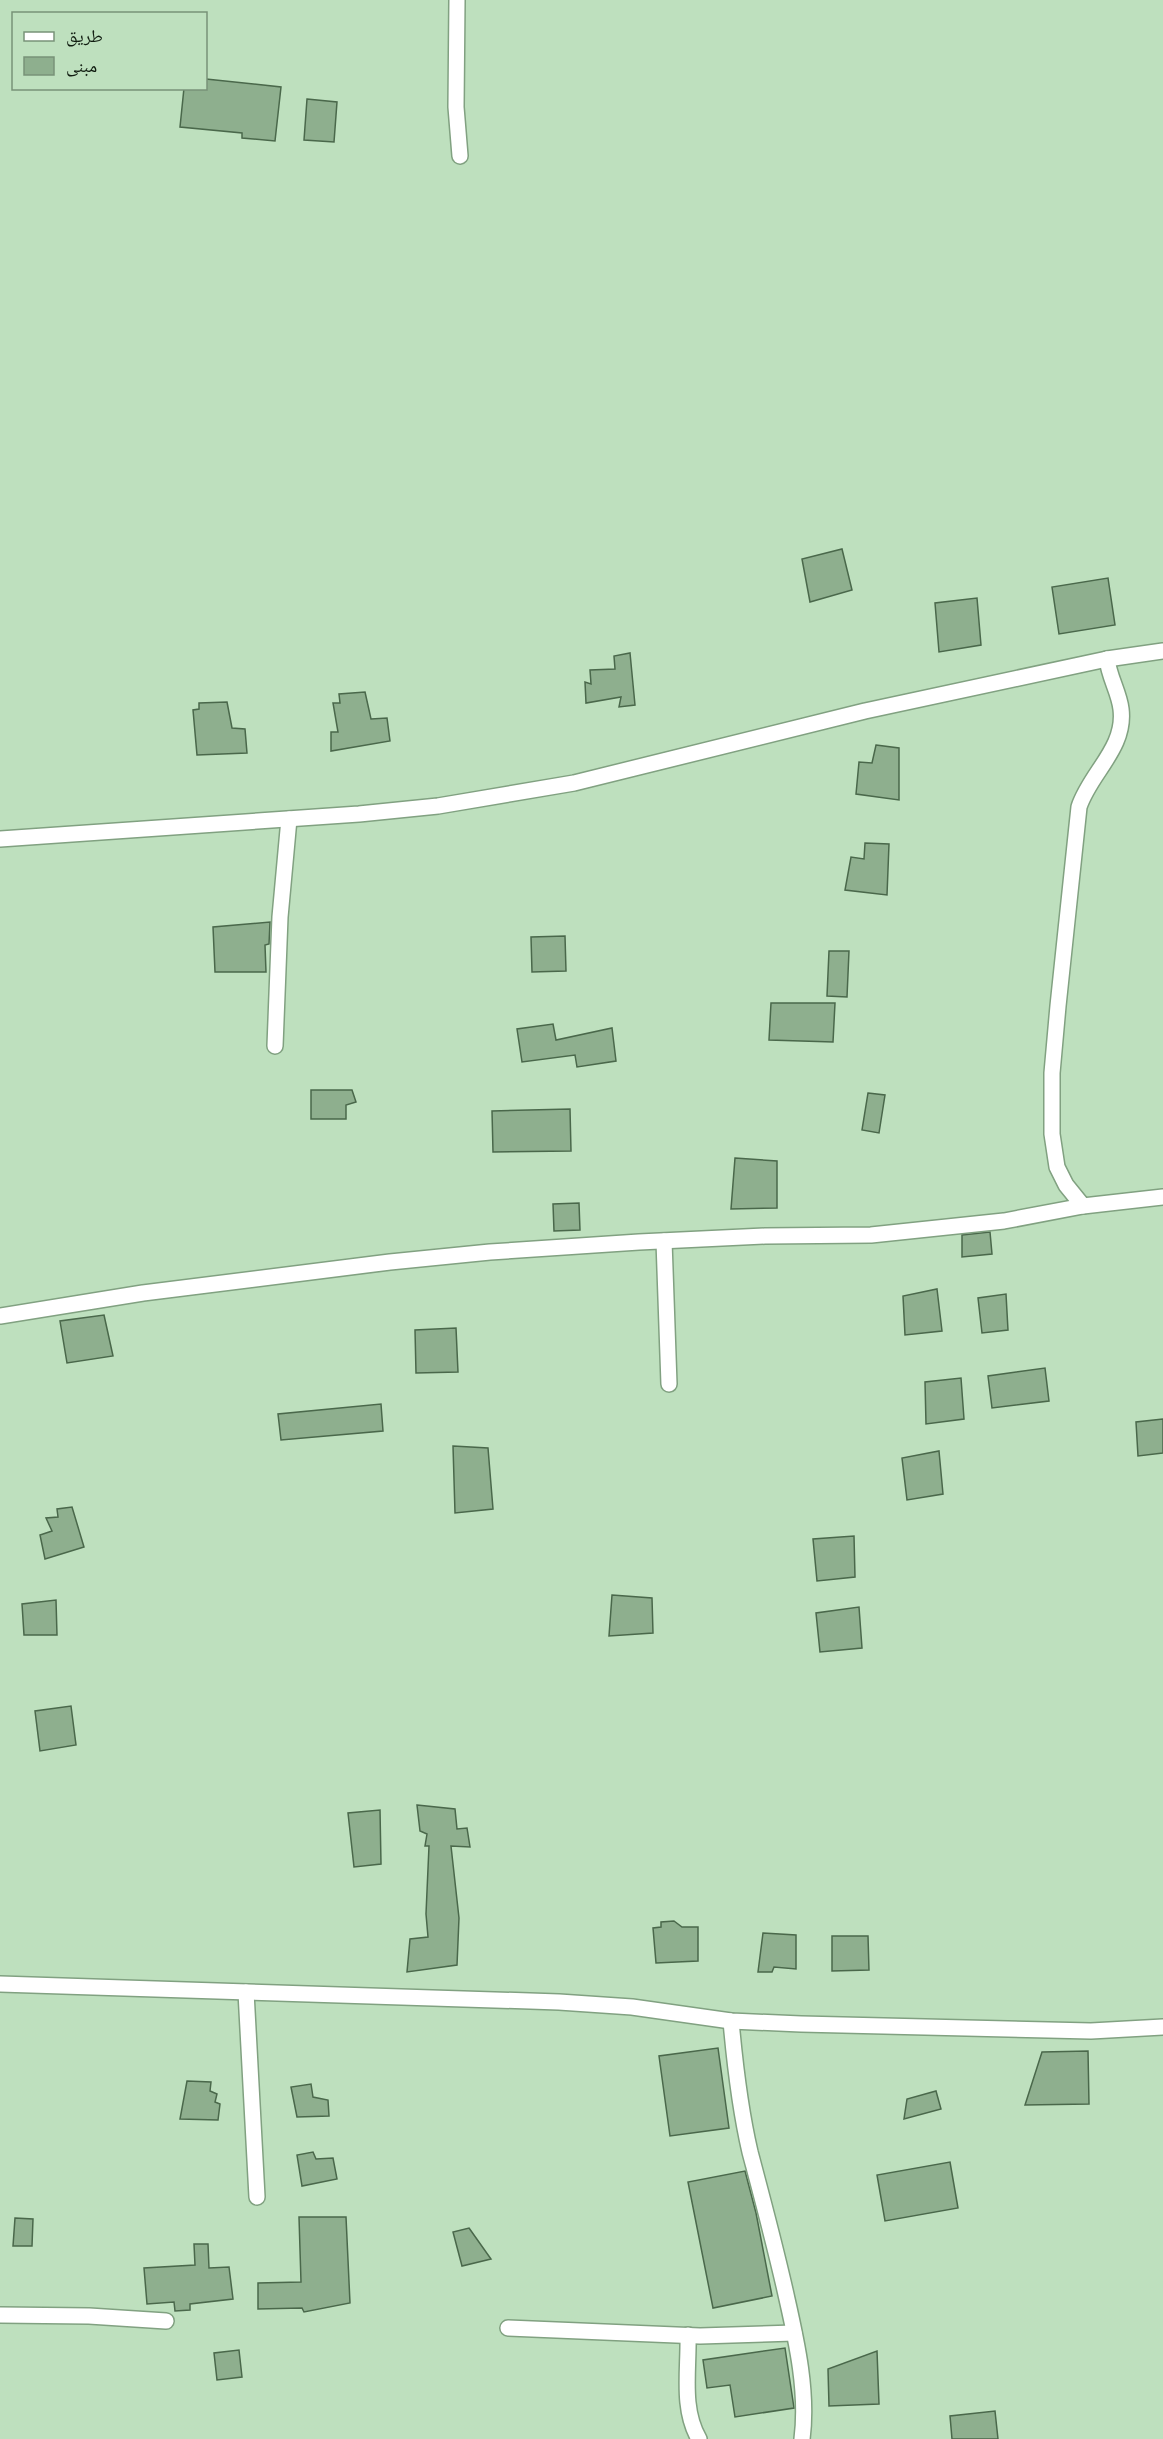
<svg xmlns="http://www.w3.org/2000/svg" width="1163" height="2439" font-family="'Nunito Sans','Noto Naskh Arabic',sans-serif">
<style>
.building{fill:#8eaf8e;stroke:#4a684b;stroke-width:1.5}
.lines{fill:none;stroke-linecap:round;stroke-linejoin:round}
.street-casing{stroke:#81a181;stroke-width:18}
.street{stroke:#fff;stroke-width:15}
</style>
<rect width="100%" height="100%" fill="#bee0be"/>
<g class="building">
<path d="M206,79L281,87L275,141L242,138V133L180,127L184,88H206Z"/>
<path d="M307,99L337,102L334,142L304,140Z"/>
<path d="M842,549L852,590L810,602L802,559Z"/>
<path d="M1108,578L1115,625L1059,634L1052,587Z"/>
<path d="M977,598L981,645L939,652L935,603Z"/>
<path d="M630,653L635,705L619,707L621,697L586,703L585,682L591,684L590,670L615,669L614,656Z"/>
<path d="M365,692L371,719L387,718L390,741L331,751V732H338L333,703H340L339,694Z"/>
<path d="M227,702L232,728L245,729L247,753L197,755L193,710L199,709V703Z"/>
<path d="M876,745L899,748V800L856,794L859,762L872,763Z"/>
<path d="M865,843L889,844L887,895L845,890L851,857L864,859Z"/>
<path d="M270,922L269,944L265,945L266,972H215L213,927Z"/>
<path d="M565,936L566,971L532,972L531,937Z"/>
<path d="M829,951H849L847,997L827,996Z"/>
<path d="M771,1003H835L833,1042L769,1040Z"/>
<path d="M553,1024L556,1040L612,1028L616,1061L577,1067L575,1055L522,1062L517,1029Z"/>
<path d="M311,1090H352L356,1102L346,1105V1119H311Z"/>
<path d="M868,1093L885,1095L879,1133L862,1130Z"/>
<path d="M570,1109L571,1151L493,1152L492,1111Z"/>
<path d="M735,1158L777,1161V1208L731,1209Z"/>
<path d="M579,1203L580,1230L554,1231L553,1204Z"/>
<path d="M990,1232L992,1254L962,1257V1235Z"/>
<path d="M937,1289L942,1331L905,1335L903,1296Z"/>
<path d="M1006,1294L1008,1330L982,1333L978,1298Z"/>
<path d="M104,1315L113,1356L67,1363L60,1321Z"/>
<path d="M456,1328L458,1372L416,1373L415,1330Z"/>
<path d="M1045,1368L1049,1401L992,1408L988,1376Z"/>
<path d="M961,1378L964,1419L926,1424L925,1382Z"/>
<path d="M381,1404L383,1431L281,1440L278,1414Z"/>
<path d="M1163,1419V1453L1138,1456L1136,1422Z"/>
<path d="M453,1446L488,1448L493,1509L455,1513Z"/>
<path d="M939,1451L943,1494L907,1500L902,1458Z"/>
<path d="M72,1507L84,1547L45,1559L40,1535L52,1531L46,1518L58,1517L57,1509Z"/>
<path d="M854,1536L855,1577L817,1581L813,1539Z"/>
<path d="M612,1595L652,1598L653,1633L609,1636Z"/>
<path d="M56,1600L57,1635H24L22,1604Z"/>
<path d="M859,1607L862,1648L820,1652L816,1613Z"/>
<path d="M71,1706L76,1745L40,1751L35,1711Z"/>
<path d="M417,1805L455,1809L457,1829L467,1828L470,1847L451,1846L459,1918L457,1965L407,1972L410,1939L428,1937L426,1914L429,1846H425L427,1834L420,1831Z"/>
<path d="M380,1810L381,1864L354,1867L348,1813Z"/>
<path d="M674,1921L682,1927H698V1961L656,1963L653,1928L661,1927V1922Z"/>
<path d="M763,1933L796,1935V1969L774,1967L772,1972H758Z"/>
<path d="M832,1936H868L869,1970L832,1971Z"/>
<path d="M718,2048L729,2128L670,2136L659,2056Z"/>
<path d="M1088,2051L1089,2104L1025,2105L1042,2052Z"/>
<path d="M187,2081L211,2082L210,2091L217,2094L215,2102L220,2104L218,2120L180,2119Z"/>
<path d="M311,2084L313,2097L328,2100L329,2116L297,2117L291,2087Z"/>
<path d="M936,2091L941,2109L904,2119L907,2099Z"/>
<path d="M313,2152L316,2159L333,2158L337,2179L302,2186L297,2155Z"/>
<path d="M950,2162L958,2208L885,2221L877,2175Z"/>
<path d="M745,2171L756,2213L772,2296L713,2308L688,2182Z"/>
<path d="M299,2217H346L350,2303L304,2312L302,2308L258,2309V2283L301,2282Z"/>
<path d="M15,2218L33,2219L32,2246H13Z"/>
<path d="M469,2228L491,2259L462,2266L453,2232Z"/>
<path d="M194,2244H208L209,2268L229,2267L233,2299L190,2304V2310L175,2311L174,2302L147,2304L144,2268L195,2265Z"/>
<path d="M785,2348L794,2408L735,2417L730,2385L707,2388L703,2360Z"/>
<path d="M239,2350L242,2377L217,2380L214,2353Z"/>
<path d="M877,2351L879,2404L829,2406L828,2369Z"/>
<path d="M995,2411L998,2439H952L950,2416Z"/>
</g>
<g class="lines">
<g class="street-casing">
<g id="street">
<path d="M457,0L456,107L460,156"/>
<path d="M0,839L359,814L438,806L574,783L865,711L1107,659L1163,651"/>
<path d="M275,1046L280,917L289,819"/>
<path d="M1083,1206L1066,1185L1057,1167L1052,1134V1073L1058,1006L1079,807C1090,773 1126,748 1121,709C1119,692 1109,677 1107,659"/>
<path d="M664,1241L669,1384"/>
<path d="M0,1316L143,1293L390,1262L490,1252L639,1242L765,1236L871,1235L1004,1221L1083,1206L1163,1197"/>
<path d="M0,1984L559,2002L632,2007L731,2021L801,2024L1091,2031L1163,2027"/>
<path d="M246,1992L257,2197"/>
<path d="M731,2021C735,2066 740,2109 750,2152C763,2201 776,2249 787,2299C797,2343 808,2393 802,2439"/>
<path d="M0,2315L89,2316L166,2321"/>
<path d="M508,2328L700,2336L794,2333"/>
<path d="M688,2335C689,2370 681,2408 699,2439"/>
</g>
</g>
<use href="#street" class="street"/>
</g>
<rect x="12" y="12" width="195" height="78" fill="#bee0be" stroke="#789278" stroke-width="1.5"/>
<rect x="24" y="32" width="30" height="9" fill="#ffffff" stroke="#789278" stroke-width="1.5"/>
<text x="66" y="42" font-size="18" fill="#101c10">طريق</text>
<rect x="24" y="57" width="30" height="18" fill="#8eaf8e" stroke="#789278" stroke-width="1.5"/>
<text x="66" y="72" font-size="18" fill="#101c10">مبنى</text>
</svg>
